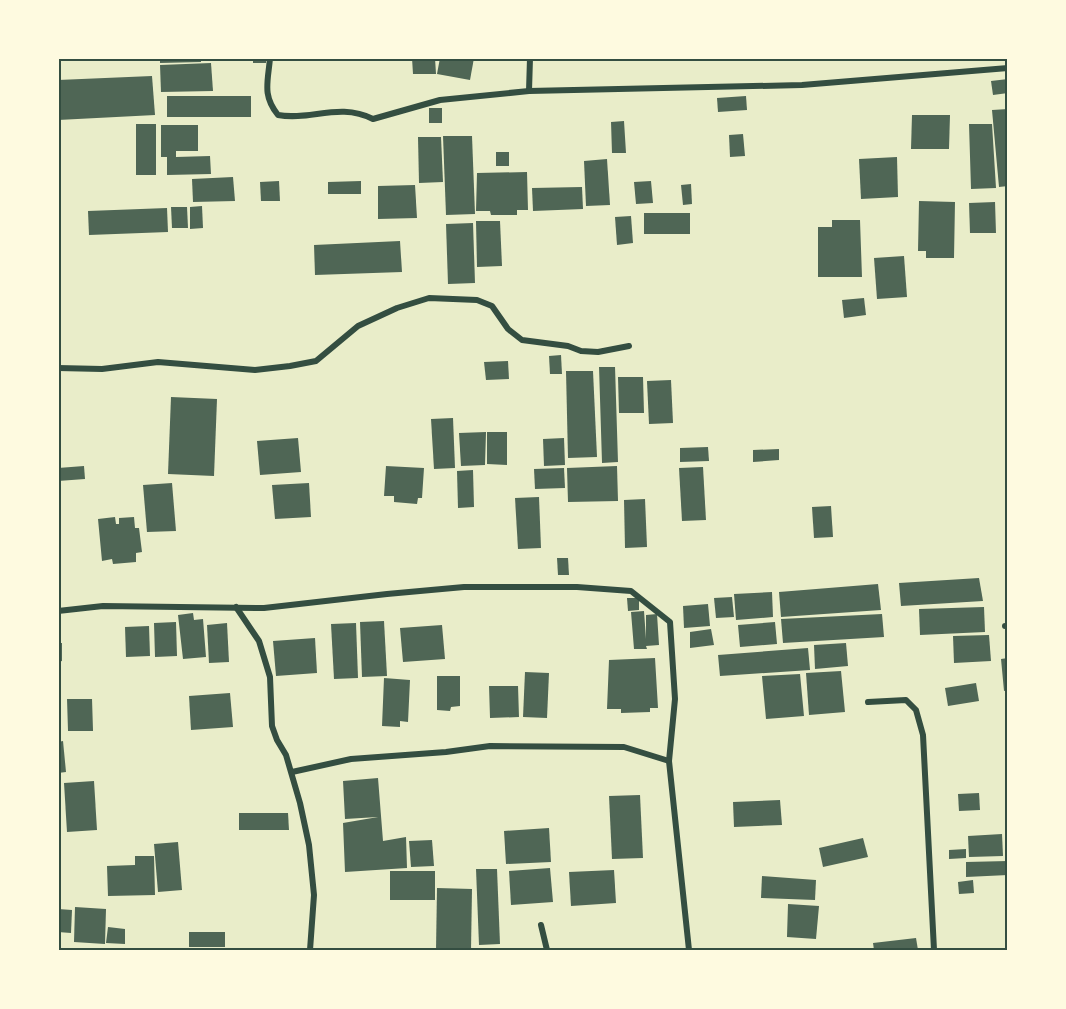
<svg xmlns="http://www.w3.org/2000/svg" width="1066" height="1009" font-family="Montserrat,sans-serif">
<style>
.building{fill:#4f6655}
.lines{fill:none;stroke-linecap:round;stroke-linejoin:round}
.minor{stroke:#344e41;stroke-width:6}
.neatline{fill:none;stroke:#344e41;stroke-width:2}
</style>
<rect width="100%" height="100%" fill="#e9edc9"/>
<g class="building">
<path d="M160,58H201V62L160,63Z"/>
<rect x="253" y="58" width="13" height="5"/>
<path d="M412,58H435L436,74H413Z"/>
<path d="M440,58H474L470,80L437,74Z"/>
<path d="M211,63L213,91L161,92L160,65Z"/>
<path d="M152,76L155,115L58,120V80Z"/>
<path d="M1008,79V93L993,95L991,81Z"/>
<rect x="167" y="96" width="84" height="21"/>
<path d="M746,96L747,110L718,112L717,98Z"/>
<rect x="429" y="108" width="13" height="15"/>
<path d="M1008,109V186L999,187L992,110Z"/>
<path d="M912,115H950L949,149H911Z"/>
<path d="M624,121L626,153H612L611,122Z"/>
<rect x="136" y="124" width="20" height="51"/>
<path d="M969,124H992L996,188L971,189Z"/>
<path d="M161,125H198V151H176V157L210,156L211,174L167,175V157H161Z"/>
<path d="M743,134L745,156L730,157L729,135Z"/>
<path d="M443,136H472L475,214L446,215Z"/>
<path d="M418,137H441L443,182L419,183Z"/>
<rect x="496" y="152" width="13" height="14"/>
<path d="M897,157L898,197L861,199L859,159Z"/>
<path d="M607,159L610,205L586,206L584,161Z"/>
<path d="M527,172L528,210H517V215H491L490,211H476L477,173Z"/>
<path d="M233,177L235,201L193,202L192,179Z"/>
<path d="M279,181L280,201H261L260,182Z"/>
<path d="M361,181V194H328V182Z"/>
<path d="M651,181L653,203L636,204L634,182Z"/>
<path d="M691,184L692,204L683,205L681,185Z"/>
<path d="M415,185L417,218L378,219V186Z"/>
<path d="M582,187L583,209L533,211L532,188Z"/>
<path d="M919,201L955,202L954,258H926V251H918Z"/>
<path d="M995,202L996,233H970L969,203Z"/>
<path d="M202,206L203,228L190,229V207Z"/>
<path d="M171,207H187L188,228H172Z"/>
<path d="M167,208L168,232L89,235L88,211Z"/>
<rect x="644" y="213" width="46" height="21"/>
<path d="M631,216L633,243L617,245L615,217Z"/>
<path d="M832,220H860L862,277H818V227H832Z"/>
<path d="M476,221H500L502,266L477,267Z"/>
<path d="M473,223L475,283L448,284L446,224Z"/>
<path d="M400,241L402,272L315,275L314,245Z"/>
<path d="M904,256L907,297L877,299L874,258Z"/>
<path d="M864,298L866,315L844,318L842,300Z"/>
<path d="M561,355L562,374H550L549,356Z"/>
<path d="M508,361L509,379L486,380L484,362Z"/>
<path d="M599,367H615L618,462L602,463Z"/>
<path d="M566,371H593L597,457L568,458Z"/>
<path d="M618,377H643L644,413H619Z"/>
<path d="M671,380L673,423L649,424L647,381Z"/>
<path d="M171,397L217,399L214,476L168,474Z"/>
<path d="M453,418L455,468L434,469L431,419Z"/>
<path d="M486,432L485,465L461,466L459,433Z"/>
<path d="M487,432H507V465L487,464Z"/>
<path d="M298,438L301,472L260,475L257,441Z"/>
<path d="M564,438L565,465L544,466L543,439Z"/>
<path d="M708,447L709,461L680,462V448Z"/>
<path d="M779,449V460L753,462V450Z"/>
<path d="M84,466L85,479L58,481V468Z"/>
<path d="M386,466L424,468L422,498H418L417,504L394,502V496H384Z"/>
<path d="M617,466L618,501L568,502L567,468Z"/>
<path d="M703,467L706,520L682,521L679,468Z"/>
<path d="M564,468L565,488L535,489L534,469Z"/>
<path d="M473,470L474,507L458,508L457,471Z"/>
<path d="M172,483L176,531L147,532L143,485Z"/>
<path d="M309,483L311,517L275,519L272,485Z"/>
<path d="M539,497L541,548L518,549L515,498Z"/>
<path d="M645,499L647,547L625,548L624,500Z"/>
<path d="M831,506L833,537L814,538L812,507Z"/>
<path d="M115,517L116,524H119V518L134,517L135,528H139L142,552L136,553V562L113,564L112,559L102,561L98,519Z"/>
<path d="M557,558H568L569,575H558Z"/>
<path d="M979,578L983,601L901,606L899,583Z"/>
<path d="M878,584L881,610L781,617L779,592Z"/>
<path d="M772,592L773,617L736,620L734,594Z"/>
<path d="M732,597L734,617L716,618L714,598Z"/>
<path d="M627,598H639V610L628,611Z"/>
<path d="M708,604L710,626L684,628L683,606Z"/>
<path d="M984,607L985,632L920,635L919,609Z"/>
<path d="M644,611L646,639V615L657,614L659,645L646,646L647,649H634L631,612Z"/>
<path d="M193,613L194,620L203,619L206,657L183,659L178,615Z"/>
<path d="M882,614L884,637L783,643L781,619Z"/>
<path d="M384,621L387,676L362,677L360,622Z"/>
<path d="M176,622L177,656L155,657L154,623Z"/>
<path d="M775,622L777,644L740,647L738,625Z"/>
<path d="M227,623L229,662L209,663L207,625Z"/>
<path d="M356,623L358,678L334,679L331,624Z"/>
<path d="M442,625L445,659L403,662L400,628Z"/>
<path d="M149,626L150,656L126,657L125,627Z"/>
<path d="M711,629L714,645L690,648V632Z"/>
<path d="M989,635L991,661L954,663L953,636Z"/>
<path d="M315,638L317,673L276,676L273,641Z"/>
<path d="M58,643H62V661L58,662Z"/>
<path d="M846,643L848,666L815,669L814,645Z"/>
<path d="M808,648L810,670L720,676L718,655Z"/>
<path d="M655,658L658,708H650V712L621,713V709H607L609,660Z"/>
<path d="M1008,658V690L1004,691L1001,659Z"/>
<path d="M841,671L845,712L809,715L806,673Z"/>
<path d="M525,672L549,673L547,718L523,717Z"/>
<path d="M800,674L804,716L766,719L762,676Z"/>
<path d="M437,676H460V706L451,707L450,711L437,710Z"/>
<path d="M384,678L410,680L408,722L400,721V727L382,726Z"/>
<path d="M976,683L979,701L948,706L945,688Z"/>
<path d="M489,686H518L519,717L490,718Z"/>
<path d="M230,693L233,727L191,730L189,696Z"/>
<path d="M67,699H92L93,731H68Z"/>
<path d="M63,741L66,772L58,773V742Z"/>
<path d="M378,778L383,841L406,837L407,868L345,872L343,823L378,817L345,819L343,781Z"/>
<path d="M94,781L97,830L67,832L64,783Z"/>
<path d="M979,793L980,810L959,811L958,794Z"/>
<path d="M640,795L643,858L612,859L609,796Z"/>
<path d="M780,800L782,825L734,827L733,802Z"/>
<path d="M239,813H288L289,830H239Z"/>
<path d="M549,828L551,862L506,864L504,831Z"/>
<path d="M1002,834L1003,856L969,857L968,836Z"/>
<path d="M863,838L868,857L823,867L819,848Z"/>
<path d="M432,840L434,866L411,867L409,841Z"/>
<path d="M178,842L182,890L158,892L154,844Z"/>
<path d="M966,849V858L949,859V850Z"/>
<path d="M135,856H154L155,895L108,896L107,866L135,865Z"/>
<path d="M1008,861V875L966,877V862Z"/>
<path d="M550,868L553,902L511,905L509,871Z"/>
<path d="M476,869H497L500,944L479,945Z"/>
<path d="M614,870L616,903L571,906L569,872Z"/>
<rect x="390" y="871" width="45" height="29"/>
<path d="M762,876L816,880L815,900L761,898Z"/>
<path d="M973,880L974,893L959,894L958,882Z"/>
<path d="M437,888L472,889L471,950H436Z"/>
<path d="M788,904L819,906L816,939L787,937Z"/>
<path d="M75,907L106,909L105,944L74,942Z"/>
<path d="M58,909L72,910L71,933L58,932Z"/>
<path d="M108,927L125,929V944L106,943Z"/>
<rect x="189" y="932" width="36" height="15"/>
<path d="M916,938L918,950H874L873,943Z"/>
</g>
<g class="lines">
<g class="minor">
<path d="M270,58C268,82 262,95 278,115C311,121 339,102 373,119L440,100L529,91"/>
<path d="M530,58L529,91L802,85L1008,68"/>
<path d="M58,368L102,369L158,362L255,370L290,366L316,361L358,326L397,308L429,298L477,300L492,306L508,329L522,340L568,346L581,351L598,352L629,346"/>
<path d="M236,607L259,641L270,677L272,726L277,740L286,755L300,803L309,845L314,895L310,950"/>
<path d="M58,611L103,606L264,608L387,594L464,587H577L631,591L670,622L675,699L669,761L689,950"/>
<path d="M1005,626H1008"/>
<path d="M868,702L906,700L916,710L923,735L934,950"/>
<path d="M292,772L351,759L446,752L490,746L624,747L669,761"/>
<path d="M541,925L547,950"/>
</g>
</g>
<rect width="1066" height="1009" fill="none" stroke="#fefae0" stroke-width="120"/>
<rect x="60" y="60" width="946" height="889" class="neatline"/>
</svg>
